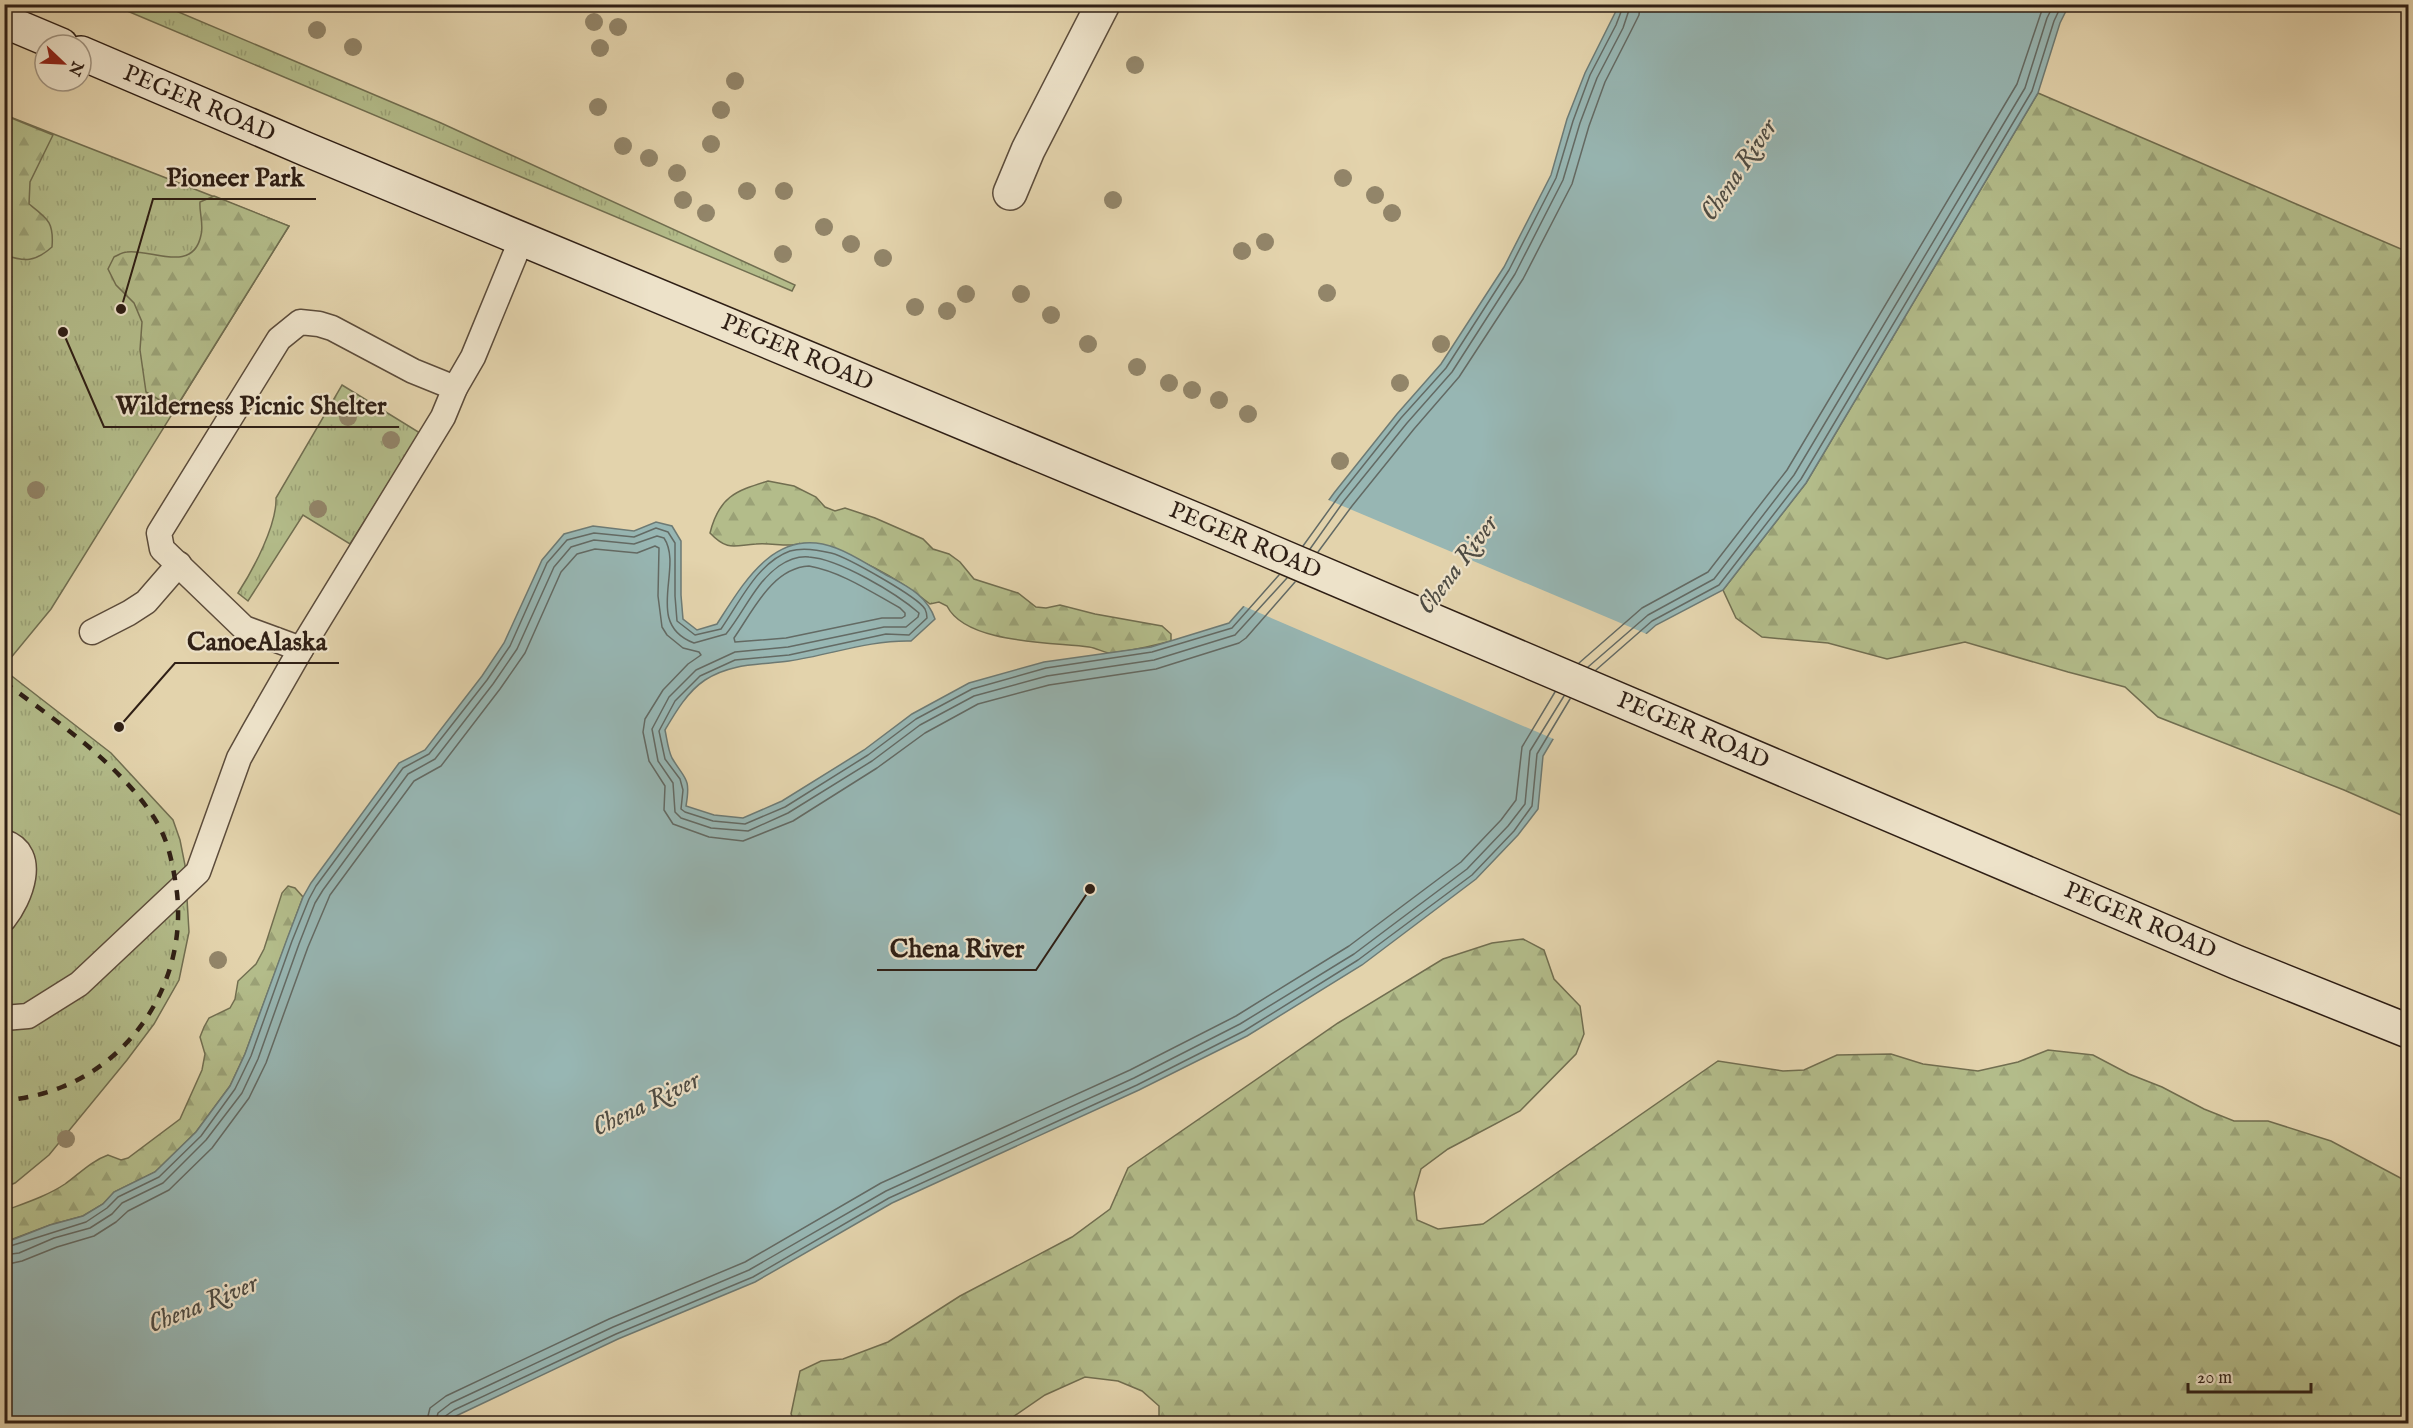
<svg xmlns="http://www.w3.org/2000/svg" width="2413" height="1428" font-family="'IM FELL English',serif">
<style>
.grass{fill:url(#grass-tufts);stroke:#716e50;stroke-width:1.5}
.forest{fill:url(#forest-firs);stroke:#716e50;stroke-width:1.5}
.water{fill:#97b6b3;stroke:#6d7a74;stroke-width:1.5}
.pier{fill:#e3d3ac}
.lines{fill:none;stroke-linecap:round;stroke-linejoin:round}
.shore{stroke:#636a64;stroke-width:1.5}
.service-casing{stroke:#5c4c3b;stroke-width:27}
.minor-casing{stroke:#5c4c3b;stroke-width:36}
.secondary-casing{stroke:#2f1f15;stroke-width:36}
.service{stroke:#ede2c9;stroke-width:24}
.minor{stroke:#ede2c9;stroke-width:33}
.secondary{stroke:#ede2c9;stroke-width:33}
.rail{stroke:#2f1f15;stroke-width:4.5;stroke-dasharray:10 10;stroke-linecap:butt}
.tree{fill:#928569}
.labels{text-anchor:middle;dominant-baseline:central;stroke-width:4.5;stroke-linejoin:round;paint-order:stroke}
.street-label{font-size:24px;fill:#2f1f15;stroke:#ede2c9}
.water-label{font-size:26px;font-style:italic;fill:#4e4c44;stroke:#ede2c9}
.leader{fill:none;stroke:#2f1f15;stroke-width:2}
.callout-dot{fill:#2f1f15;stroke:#ede2c9;stroke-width:2}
.callout-label{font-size:26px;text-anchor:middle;font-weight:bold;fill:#2f1f15;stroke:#ede2c9;stroke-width:4.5;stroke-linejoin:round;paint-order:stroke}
</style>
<defs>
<pattern id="grass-tufts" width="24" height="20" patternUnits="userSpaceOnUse" patternTransform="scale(1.5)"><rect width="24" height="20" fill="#b3bc8a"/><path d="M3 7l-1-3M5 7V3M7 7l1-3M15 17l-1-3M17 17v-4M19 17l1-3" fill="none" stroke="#9aa176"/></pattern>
<pattern id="forest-firs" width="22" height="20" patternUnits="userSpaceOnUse" patternTransform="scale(1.5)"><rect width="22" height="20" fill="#b3bc8a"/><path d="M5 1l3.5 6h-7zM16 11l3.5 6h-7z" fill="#9aa176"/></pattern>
</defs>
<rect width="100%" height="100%" fill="#e3d3ac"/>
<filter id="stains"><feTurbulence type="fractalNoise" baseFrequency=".00333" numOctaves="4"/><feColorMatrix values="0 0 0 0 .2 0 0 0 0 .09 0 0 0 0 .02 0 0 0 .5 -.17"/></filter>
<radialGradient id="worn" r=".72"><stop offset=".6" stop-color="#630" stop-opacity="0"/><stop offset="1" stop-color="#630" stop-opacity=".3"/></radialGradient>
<g class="grass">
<path d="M113,5H162L441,123L795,285L792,291Z"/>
<path d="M5,115L289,226L51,609L5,665Z"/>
<path d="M342,385L420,433L350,544L303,515L248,601L238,593C253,570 277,525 276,498Z"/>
<path d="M4,670L111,753L173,820L180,840L185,865L189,932L179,980L154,1024L127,1060L49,1155L15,1183L5,1187Z"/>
</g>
<g class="forest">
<path d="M2038,93L2408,252V818L2344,790L2158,717L2125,687L2068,672L1965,642L1887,659L1828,643L1762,637L1736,618L1723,590L1806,483Z"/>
<path d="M4,115L53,135L30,182L29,204C48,219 54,222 52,247C35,262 25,262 5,255Z"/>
<path d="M214,196L289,226L175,409L146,392L140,350L142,322L134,303L116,285L108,269L114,257C118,255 123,252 127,252C149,248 193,275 201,235C204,225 199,212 200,202Z"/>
<path d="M768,481L794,486L816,497L825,507L835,511L845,508L875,518L923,539L933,549L949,554L960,562L974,579L1018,593L1036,607L1046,608L1060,605L1095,614L1162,626L1171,634V641C1152,646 1131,651 1111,653C1104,653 1097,648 1089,647C1052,642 966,644 947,606L939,602L930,604C898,578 853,553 811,544C804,542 796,545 788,545C778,545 767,543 756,544C735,545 728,552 710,533C719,497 735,491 768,481Z"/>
<path d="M288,886L295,888L303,897L245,1054L230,1086L196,1132L155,1172L114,1192L103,1204L83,1216L50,1225L5,1242L4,1211C25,1203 47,1196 65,1184C79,1174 91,1161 108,1155L121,1160L128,1158L180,1119L202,1070L205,1054L200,1037L204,1027L209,1018L230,1008L235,999L238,981L256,964L264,949L282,893Z"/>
<path d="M1523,939L1544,950L1554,979L1580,1006L1584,1034L1576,1054L1520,1111L1448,1149L1421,1169L1414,1193L1417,1220L1438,1229L1483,1224L1718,1061L1783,1071L1804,1070L1837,1055L1891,1054L1923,1064L1978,1071L2018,1062L2048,1050L2093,1055L2129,1074L2162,1087L2204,1109L2234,1121H2268L2331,1141L2408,1182V1423L1159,1424V1406L1142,1391L1118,1381L1085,1377L1045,1395L1004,1423H796L791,1414L800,1371L821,1361L843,1359L888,1342L960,1296L1072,1237L1110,1209L1128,1168L1338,1023L1443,959L1492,943Z"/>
</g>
<path class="water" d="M1619,5H2069L2060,23L2038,93L1806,483L1723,590L1656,625L1582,690L1543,756L1538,809L1518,835L1476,879L1362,965L1247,1036L1139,1090L892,1203L755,1282L618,1339L456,1416L445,1423H5L4,1243L50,1225L83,1216L103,1204L114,1192L155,1172L196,1132L230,1086L245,1054L287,939L303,897L311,883L399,763L425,750L482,676L504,643L542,560L564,534L593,526L634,531L656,522L672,526L681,541V595L683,619L697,630L717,624C744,582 776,525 836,548C852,554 867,564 881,572C904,585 926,593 935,619L911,641C869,640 830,655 789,661C759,665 731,663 705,680C687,692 675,713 665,730C667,739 668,750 672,758C685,780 691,777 686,806L714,815L743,818L782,801L864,750L912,714L969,683L1044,662L1151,647L1229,623L1289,555L1334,493L1397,414L1441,364L1504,267L1551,175L1567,119L1585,73Z"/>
<path class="pier" d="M1326,499L1649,635L1585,692L1556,740L1241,605L1287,553Z"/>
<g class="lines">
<g class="shore">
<path d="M1303,546L1339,496L1401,418L1446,368L1509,270L1556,178L1573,121L1590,75L1616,25L1624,4"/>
<path d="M1310,549L1344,501L1407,423L1452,372L1515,274L1563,180L1580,123L1597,78L1623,28L1631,4"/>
<path d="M1318,552L1352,506L1414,429L1459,377L1523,279L1572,184L1589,126L1605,82L1631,31L1639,15L1640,4"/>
<path d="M809,566C842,572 871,592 900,608L905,613V616L902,618H882L786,638L735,642L734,638C753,611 772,568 809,566Z"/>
<path d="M1579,663L1642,608L1708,572L1787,470L2017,84L2044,4"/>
<path d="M1588,667L1648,615L1714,579L1794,475L2025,88L2047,18L2054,4"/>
<path d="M1596,670L1652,621L1719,585L1801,479L2032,91L2054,21L2062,4"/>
<path d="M4,1248L86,1222L107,1208L118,1197L159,1177L201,1136L235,1089L251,1056L292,941L309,899L316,886L403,768L429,754L487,680L510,646L547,563L567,540L594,533L634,537L656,528L668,532L675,543V596L677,621L695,635L721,629C740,602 757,563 790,551C803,547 819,550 831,553C847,557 918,597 925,609C927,613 927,615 927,618L909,635L886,634L789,655L735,660L700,676L675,701L659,731L665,759L680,779L683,790L681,809L685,812L713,821L745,824L785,807L868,755L916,719L972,689L1046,668L1152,652L1232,628L1279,575"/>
<path d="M4,1255L19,1253L54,1238L90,1228L112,1214L122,1203L163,1183L206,1140L242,1093L258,1059L299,944L315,903L323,890L408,774L435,759L493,684L517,649L554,567L571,547L594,540L634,544L657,536L664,538C684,568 643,624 694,643L726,634C744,612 755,583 779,566C788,560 799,556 809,557C839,559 896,593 919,613L918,617L906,627H884L788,647L735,652L696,670L669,697L652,729L658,761L673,783L675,812L681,818L711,828L748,831L788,813L872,761L920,725L974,696L1047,676L1154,660L1235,635L1287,578"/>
<path d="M4,1265L22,1261L57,1247L94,1236L116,1222L128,1211L169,1190L212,1148L249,1098L266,1063L308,947L330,895L414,781L441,766L500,689L525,653L561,572L577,554L595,549L637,553L655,546L659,548L658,596L662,627L667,635L683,648L699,652L701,655L688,664L663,690L645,719L643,732L649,761L665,786L664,810L673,824L709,837L743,841L793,821L877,768L925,733L978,704L1049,685L1156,669L1239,643L1246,638L1295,582"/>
<path d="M426,1424L430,1408L446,1396L609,1319L745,1262L881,1183L1130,1070L1236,1016L1349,946L1461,862L1501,820L1516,800L1522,747L1555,692"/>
<path d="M435,1424L438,1413L451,1403L613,1327L749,1270L886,1191L1134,1078L1240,1024L1354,954L1467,869L1508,826L1525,804L1530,751L1564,696"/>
<path d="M443,1424L444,1417L454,1410L616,1334L753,1277L889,1198L1137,1085L1244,1031L1358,960L1472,875L1514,831L1532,806L1537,754L1570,699"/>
</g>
<g class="service-casing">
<g id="service">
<path d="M92,632L129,613L146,602L179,564"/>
<path d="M301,649L244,628L162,549L159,533L279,339L300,322L319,324L332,328L413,371L455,388"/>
<path d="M4,842C39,853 20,899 4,919"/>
<path d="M4,1018L28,1016L79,984L198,872L239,758L254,731L301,649L443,417L455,388L473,357L522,238"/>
</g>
</g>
<g class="minor-casing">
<path id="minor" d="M1010,193L1028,150L1103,4"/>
</g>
<g class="secondary-casing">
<g id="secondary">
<path d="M4,21L61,45"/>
<path d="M81,53L308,150L1199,521L2236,962L2408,1031"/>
</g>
</g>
<use href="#service" class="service"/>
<use href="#minor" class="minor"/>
<use href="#secondary" class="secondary"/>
<path class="rail" d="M4,682C55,720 117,762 153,816C169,840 173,865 177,893C186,976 139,1056 62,1087C43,1095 24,1098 4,1101"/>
</g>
<g class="tree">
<circle cx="594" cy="22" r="9"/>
<circle cx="618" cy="27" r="9"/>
<circle cx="317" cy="30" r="9"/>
<circle cx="353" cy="47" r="9"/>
<circle cx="600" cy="48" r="9"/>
<circle cx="1135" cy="65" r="9"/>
<circle cx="735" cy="81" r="9"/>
<circle cx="598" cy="107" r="9"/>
<circle cx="721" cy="110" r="9"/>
<circle cx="711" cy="144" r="9"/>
<circle cx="623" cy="146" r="9"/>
<circle cx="649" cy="158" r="9"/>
<circle cx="677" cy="173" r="9"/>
<circle cx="1343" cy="178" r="9"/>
<circle cx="747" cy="191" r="9"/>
<circle cx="784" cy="191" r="9"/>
<circle cx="1375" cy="195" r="9"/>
<circle cx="683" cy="200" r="9"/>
<circle cx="1113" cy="200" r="9"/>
<circle cx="706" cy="213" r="9"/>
<circle cx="1392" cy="213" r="9"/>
<circle cx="824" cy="227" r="9"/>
<circle cx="1265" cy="242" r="9"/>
<circle cx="851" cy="244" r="9"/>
<circle cx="1242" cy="251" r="9"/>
<circle cx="783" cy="254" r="9"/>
<circle cx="883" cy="258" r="9"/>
<circle cx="1327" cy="293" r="9"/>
<circle cx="966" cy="294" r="9"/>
<circle cx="1021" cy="294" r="9"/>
<circle cx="915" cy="307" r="9"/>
<circle cx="947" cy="311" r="9"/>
<circle cx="1051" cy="315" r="9"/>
<circle cx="1088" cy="344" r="9"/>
<circle cx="1441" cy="344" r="9"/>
<circle cx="1137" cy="367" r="9"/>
<circle cx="1169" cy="383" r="9"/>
<circle cx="1400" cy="383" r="9"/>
<circle cx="1192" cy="390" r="9"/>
<circle cx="1219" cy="400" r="9"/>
<circle cx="1248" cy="414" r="9"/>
<circle cx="348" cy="417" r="9"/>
<circle cx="391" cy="440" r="9"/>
<circle cx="1340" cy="461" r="9"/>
<circle cx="36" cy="490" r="9"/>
<circle cx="318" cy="509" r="9"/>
<circle cx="218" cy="960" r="9"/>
<circle cx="66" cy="1139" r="9"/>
</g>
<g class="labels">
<g class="street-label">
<text transform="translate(199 104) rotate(23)">PEGER ROAD</text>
<text transform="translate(797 353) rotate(23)">PEGER ROAD</text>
<text transform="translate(1245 541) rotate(23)">PEGER ROAD</text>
<text transform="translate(1693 731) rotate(23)">PEGER ROAD</text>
<text transform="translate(2140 921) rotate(23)">PEGER ROAD</text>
</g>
<g class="water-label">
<text transform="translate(1739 170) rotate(-56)">Chena River</text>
<text transform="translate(1458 565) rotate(-53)">Chena River</text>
<text transform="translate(646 1104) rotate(-26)">Chena River</text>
<text transform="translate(203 1304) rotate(-22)">Chena River</text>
</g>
</g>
<path class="leader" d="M121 309L153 199H316M63 332L104 427H399M119 727L175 663H339M1090 889L1036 970H877"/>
<g class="callout-dot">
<circle cx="121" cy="309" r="6"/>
<circle cx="63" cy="332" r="6"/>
<circle cx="119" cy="727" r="6"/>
<circle cx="1090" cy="889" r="6"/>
</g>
<g class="callout-label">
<text x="235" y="186">Pioneer Park</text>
<text x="251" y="414">Wilderness Picnic Shelter</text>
<text x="257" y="650">CanoeAlaska</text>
<text x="957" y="957">Chena River</text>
</g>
<rect width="2413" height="1428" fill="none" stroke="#e3d3ac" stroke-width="24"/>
<rect x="6" y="6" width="2401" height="1416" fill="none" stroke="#2f1f15" stroke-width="3"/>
<rect x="12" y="12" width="2389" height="1404" fill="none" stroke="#2f1f15" stroke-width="1.5"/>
<g transform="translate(63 63) rotate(113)"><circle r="28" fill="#ede2c9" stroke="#a19481" stroke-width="1.5"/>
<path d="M0-4.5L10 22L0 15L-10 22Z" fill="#8f2418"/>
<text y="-9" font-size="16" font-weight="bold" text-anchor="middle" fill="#2f1f15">N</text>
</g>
<path d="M2188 1383v9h123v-9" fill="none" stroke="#2f1f15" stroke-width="3"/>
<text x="2197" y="1383" font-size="18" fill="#2f1f15" stroke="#ede2c9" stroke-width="4.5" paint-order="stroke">20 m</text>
<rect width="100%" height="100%" filter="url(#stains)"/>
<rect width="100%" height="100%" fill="url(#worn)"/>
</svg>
